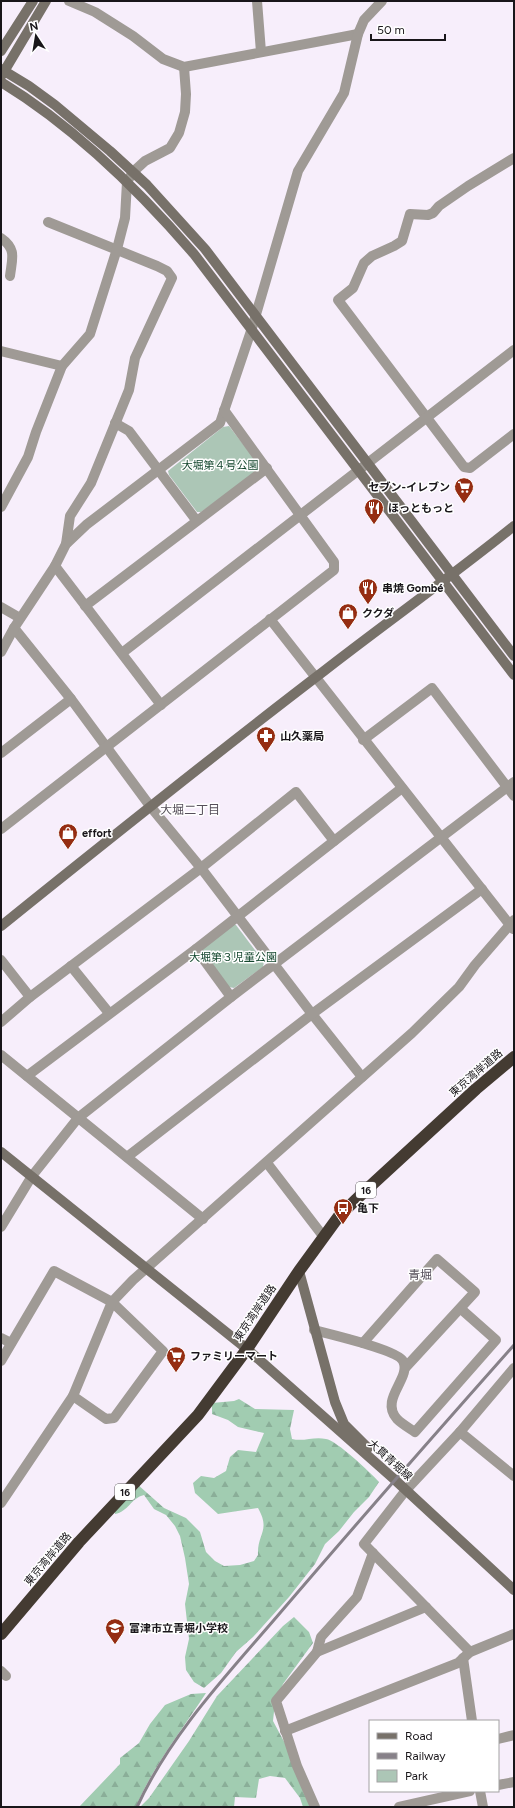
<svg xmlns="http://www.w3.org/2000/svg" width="515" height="1808" font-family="Figtree,'Noto Sans JP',sans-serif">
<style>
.green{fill:#acc6b6}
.forest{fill:url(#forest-firs)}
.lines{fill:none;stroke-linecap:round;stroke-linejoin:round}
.street{stroke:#9f9a95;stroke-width:10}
.secondary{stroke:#777169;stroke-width:10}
.highway{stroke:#443b32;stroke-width:12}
.rail{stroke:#878189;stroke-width:3}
.labels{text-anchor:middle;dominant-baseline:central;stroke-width:3;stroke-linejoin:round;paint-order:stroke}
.shield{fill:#fff;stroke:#5e5c5f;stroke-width:1}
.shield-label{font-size:10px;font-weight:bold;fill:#19161a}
.park-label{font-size:11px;fill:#13462d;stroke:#fff}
.poi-label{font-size:11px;font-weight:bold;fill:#19161a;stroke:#fff;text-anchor:start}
.street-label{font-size:11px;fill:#19161a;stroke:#fff}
.neighbourhood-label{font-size:12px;fill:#564f5a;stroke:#fff}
</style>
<defs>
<pattern id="forest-firs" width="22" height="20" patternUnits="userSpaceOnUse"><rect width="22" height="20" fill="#a1ccb1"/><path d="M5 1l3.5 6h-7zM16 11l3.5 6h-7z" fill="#8aae98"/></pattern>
</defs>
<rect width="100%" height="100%" fill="#f7eefb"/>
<g class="green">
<path d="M229,426L259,465L258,471L201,512H197L169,475L168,471L223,427Z"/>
<path d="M232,924L236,925L264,962L263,967L234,988L229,987L202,952V947Z"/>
</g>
<g class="forest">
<path d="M239,1399L255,1409L294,1410L290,1429L292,1439C304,1442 314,1436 326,1439C336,1440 371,1473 379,1482L369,1497L354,1512L339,1531L325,1544L315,1564L289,1597L253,1637L236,1652L221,1673L204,1688L194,1682L186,1670L185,1657L189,1639L185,1604L189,1584L185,1558L180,1536L175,1526L166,1515L154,1509L144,1495C131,1498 128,1512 115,1514L114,1508L137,1484L164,1508L186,1518L200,1532L206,1552L215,1561L224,1566L240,1565L254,1561L258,1555C257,1533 271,1531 258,1508L218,1514L195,1493L193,1483L201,1476L214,1478L226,1471L230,1457L238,1450L256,1452L264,1433L238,1427L228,1420L212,1414V1403L234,1401Z"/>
<path d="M294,1617L309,1632L313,1643L283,1684L275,1702L273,1721L288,1749L313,1807H303L300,1798L285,1778L270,1776L259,1779L256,1798L235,1797L234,1807H140L149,1798L189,1741L217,1696L283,1626Z"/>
<path d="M206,1693C182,1730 153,1766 136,1807H79L120,1764V1758L139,1743L150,1724L165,1705L191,1694Z"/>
</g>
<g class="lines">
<g class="street">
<path d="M69,1L95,12L133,36L163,59L184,67L358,34"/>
<path d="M257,1L261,52"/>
<path d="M514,158L468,186L439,206L433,213L428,215L410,214L402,241L394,246L372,256L364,263L353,288L338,300L464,467L470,468L514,434"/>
<path d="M48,222L157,266L167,271L172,278L135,358L129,390L91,483L70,516L66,544"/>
<path d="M1,238C17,249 12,259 10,276"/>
<path d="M1,351L62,366"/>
<path d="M115,423L129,431L196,520"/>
<path d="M1,507L28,457L36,432L62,366L90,334L117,249L125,218L127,182L133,172L145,161L170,148L179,133L185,112L186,94L184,67"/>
<path d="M55,566L161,705"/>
<path d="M85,606L267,468"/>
<path d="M1,607L20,618"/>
<path d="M270,619L513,929"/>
<path d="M14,628L71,699L150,806L201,868L312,1014L362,1077"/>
<path d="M1,652L14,628L55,566L66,544L86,525L220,423L252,328L298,171L344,93L358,34L364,20L382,1"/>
<path d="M122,653L514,350"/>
<path d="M363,740L432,688L514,796"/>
<path d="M1,753L71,699"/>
<path d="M1,829L334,570V562L224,410"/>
<path d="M196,949L231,997"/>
<path d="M1,960L30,997"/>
<path d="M71,966L109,1013"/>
<path d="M1,1022L30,997L201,868L296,792L334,841"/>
<path d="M1,1055L203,1219"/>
<path d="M27,1076L196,949L402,788"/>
<path d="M127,1157L312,1014L482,889"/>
<path d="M267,1163L323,1236"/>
<path d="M1,1227L32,1176L78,1118L231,997L514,782"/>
<path d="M314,1330C329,1334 398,1350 403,1361C412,1378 379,1399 397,1419C402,1424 409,1428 415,1432L496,1340L461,1309"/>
<path d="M1,1338L11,1343"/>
<path d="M363,1343L437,1259L475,1292L405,1368"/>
<path d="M1,1361L54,1271L112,1302L163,1351L114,1418L106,1419L73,1396"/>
<path d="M460,1432L514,1476"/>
<path d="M1,1503L73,1396L112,1302L133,1280L412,1033L459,987L475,965L514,920"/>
<path d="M317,1652L321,1637L357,1597L373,1553"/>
<path d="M470,1652L364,1544L406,1490L460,1432L514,1368"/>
<path d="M463,1658L472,1721"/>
<path d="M1,1671L6,1676"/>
<path d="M285,1731L458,1663L470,1652L514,1634"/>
<path d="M498,1739L514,1735"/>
<path d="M498,1785L514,1782"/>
<path d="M480,1791L483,1807"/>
<path d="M315,1807L297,1766L276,1701L317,1652L426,1607"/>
<path d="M399,1807L470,1791"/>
</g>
<g class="secondary">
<path d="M1,51L33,1"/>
<path d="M1,69L29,86L55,105L110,151L147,185L205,249L514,656"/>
<path d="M2,75L46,1"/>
<path d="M1,82C75,127 138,189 194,254L514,675"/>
<path d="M1,926C108,840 215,754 324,671C387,622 452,576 514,526"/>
<path d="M1,1152L247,1349L394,1479L514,1590"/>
<path d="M299,1271L335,1402L344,1424L368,1448"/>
</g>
<path class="highway" d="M1,1634L79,1542L198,1415L247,1349L299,1271L339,1216L365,1191L476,1089L514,1057"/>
<path class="rail" d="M137,1807C171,1733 227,1675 280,1613C357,1523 435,1434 514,1345"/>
</g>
<defs>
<g id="supermarket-pin" transform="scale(1)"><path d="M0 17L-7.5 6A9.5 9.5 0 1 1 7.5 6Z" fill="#952d12" stroke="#fff"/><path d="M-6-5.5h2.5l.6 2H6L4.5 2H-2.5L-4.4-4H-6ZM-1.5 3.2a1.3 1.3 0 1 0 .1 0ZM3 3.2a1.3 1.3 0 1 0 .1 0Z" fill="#fff"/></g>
<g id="restaurant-pin" transform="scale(1)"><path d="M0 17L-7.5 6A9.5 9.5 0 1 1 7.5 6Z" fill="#952d12" stroke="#fff"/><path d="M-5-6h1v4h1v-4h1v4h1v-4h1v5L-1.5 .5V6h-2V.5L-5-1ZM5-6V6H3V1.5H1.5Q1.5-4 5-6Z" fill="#fff"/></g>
<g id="shop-pin" transform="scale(1)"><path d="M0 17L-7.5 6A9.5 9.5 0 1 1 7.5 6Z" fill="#952d12" stroke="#fff"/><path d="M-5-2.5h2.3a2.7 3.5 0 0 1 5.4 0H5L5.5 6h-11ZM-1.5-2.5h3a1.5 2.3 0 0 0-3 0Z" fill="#fff"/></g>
<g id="pharmacy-pin" transform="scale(1)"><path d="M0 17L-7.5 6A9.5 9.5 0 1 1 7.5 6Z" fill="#952d12" stroke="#fff"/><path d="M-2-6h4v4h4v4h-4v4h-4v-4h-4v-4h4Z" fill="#fff"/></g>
<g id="bus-pin" transform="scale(1)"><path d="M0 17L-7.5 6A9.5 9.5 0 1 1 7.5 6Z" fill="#952d12" stroke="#fff"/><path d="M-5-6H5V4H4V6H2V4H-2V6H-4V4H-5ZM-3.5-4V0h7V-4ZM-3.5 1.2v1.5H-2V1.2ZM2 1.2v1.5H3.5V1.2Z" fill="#fff"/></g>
<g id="school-pin" transform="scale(1)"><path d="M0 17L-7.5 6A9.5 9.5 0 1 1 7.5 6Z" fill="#952d12" stroke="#fff"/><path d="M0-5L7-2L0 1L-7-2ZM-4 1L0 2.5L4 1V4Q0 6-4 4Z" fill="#fff"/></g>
</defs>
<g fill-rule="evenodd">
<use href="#supermarket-pin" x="464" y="487"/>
<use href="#restaurant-pin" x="374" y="508"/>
<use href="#restaurant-pin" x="368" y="588"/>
<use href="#shop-pin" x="348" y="613"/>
<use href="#pharmacy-pin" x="266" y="736"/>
<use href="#shop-pin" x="68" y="833"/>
<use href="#bus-pin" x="343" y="1208"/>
<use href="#supermarket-pin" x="176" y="1356"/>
<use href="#school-pin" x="115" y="1628"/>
</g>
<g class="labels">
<g class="shield">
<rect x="356" y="1182" width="20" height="16" rx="3"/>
<rect x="115" y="1484" width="20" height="16" rx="3"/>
</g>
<g class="shield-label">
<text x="366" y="1190">16</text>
<text x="125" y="1492">16</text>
</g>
<g class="park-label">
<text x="220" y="465">大堀第４号公園</text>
<text x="233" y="957">大堀第３児童公園</text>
</g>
<g class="poi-label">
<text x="450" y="487" text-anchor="end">セブン-イレブン</text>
<text x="388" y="508">ほっともっと</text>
<text x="382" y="588">串焼 Gombé</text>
<text x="362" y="613">ククダ</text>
<text x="280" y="736">山久薬局</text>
<text x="82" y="833">effort</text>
<text x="357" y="1208">亀下</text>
<text x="190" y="1356">ファミリーマート</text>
<text x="129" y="1628">富津市立青堀小学校</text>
</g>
<g class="street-label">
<text transform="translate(476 1073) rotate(-41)">東京湾岸道路</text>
<text transform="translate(255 1313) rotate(-56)">東京湾岸道路</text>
<text transform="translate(390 1460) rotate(42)">大貫青堀線</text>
<text transform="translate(48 1559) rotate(-50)">東京湾岸道路</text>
</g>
<g class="neighbourhood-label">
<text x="190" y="810">大堀二丁目</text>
<text x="420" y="1275">青堀</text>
</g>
</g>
<rect width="515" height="1808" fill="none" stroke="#19161a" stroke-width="4"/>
<rect x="369" y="1720" width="130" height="72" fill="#ffffff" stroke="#a3a2a3"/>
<rect x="377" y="1733" width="20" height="6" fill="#777169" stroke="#a3a2a3"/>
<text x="405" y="1740" font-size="12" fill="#19161a">Road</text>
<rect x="377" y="1753" width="20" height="6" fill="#878189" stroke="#a3a2a3"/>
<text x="405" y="1760" font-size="12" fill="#19161a">Railway</text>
<rect x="377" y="1770" width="20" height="12" fill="#acc6b6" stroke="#a3a2a3"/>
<text x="405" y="1780" font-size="12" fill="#19161a">Park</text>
<g transform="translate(36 36) rotate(348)" stroke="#ffffff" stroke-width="3" paint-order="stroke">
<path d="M0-3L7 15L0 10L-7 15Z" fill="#19161a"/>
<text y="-6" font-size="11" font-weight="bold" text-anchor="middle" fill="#19161a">N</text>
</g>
<path d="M371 34v6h74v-6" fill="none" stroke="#19161a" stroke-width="2"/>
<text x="377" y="34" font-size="12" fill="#19161a" stroke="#ffffff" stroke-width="3" paint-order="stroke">50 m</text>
</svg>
